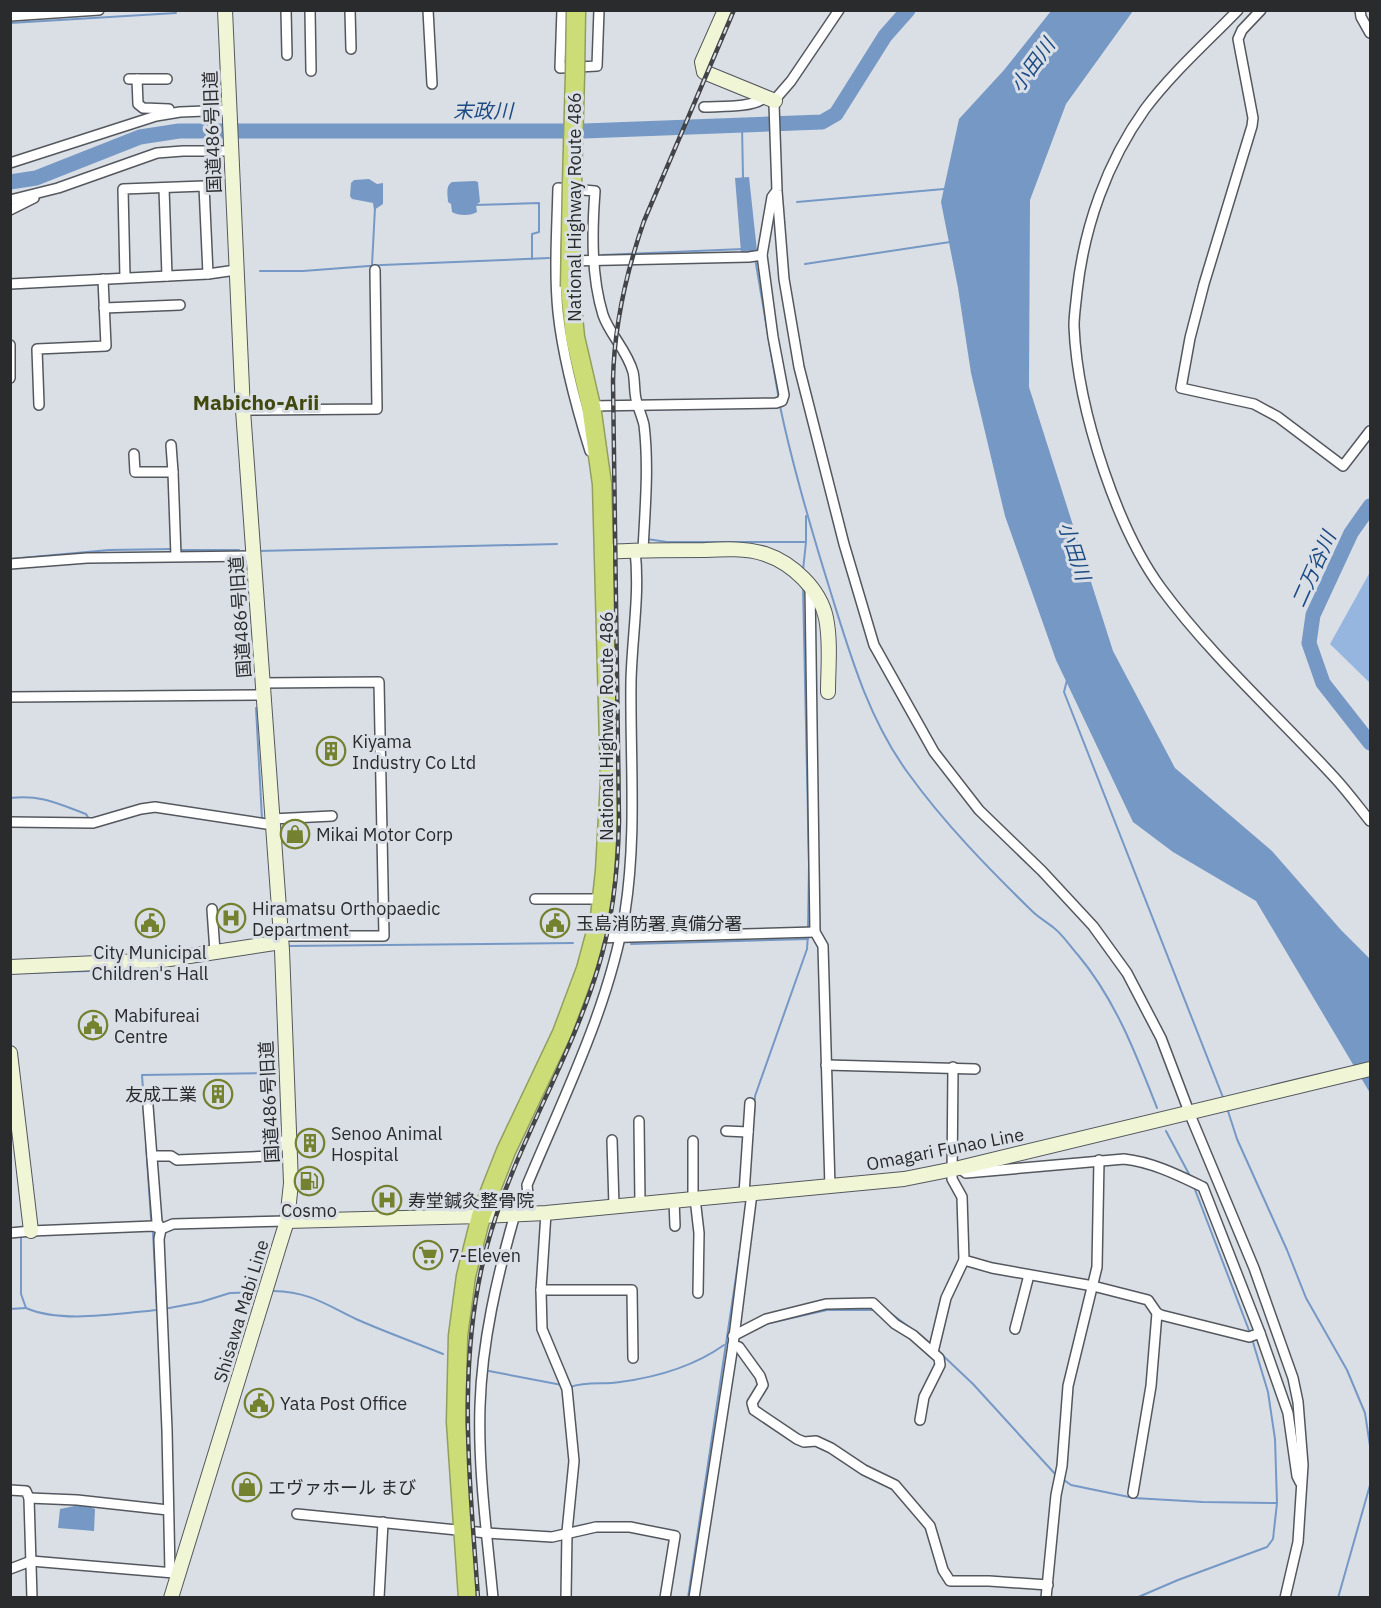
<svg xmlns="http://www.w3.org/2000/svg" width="1381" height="1608" font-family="'IBM Plex Sans','Noto Sans JP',sans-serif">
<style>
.green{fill:#97b6df}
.water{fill:#7698c5}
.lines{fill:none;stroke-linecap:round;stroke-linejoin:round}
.stream{stroke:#7698c5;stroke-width:2}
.river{stroke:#7698c5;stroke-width:15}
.street-casing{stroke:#54585e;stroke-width:12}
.secondary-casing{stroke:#54585e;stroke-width:16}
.highway-casing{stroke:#939f5e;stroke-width:21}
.street{stroke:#fff;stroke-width:9}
.secondary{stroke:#f0f5d6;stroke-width:14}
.highway{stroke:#ccdd78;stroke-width:18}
.rail-casing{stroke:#424447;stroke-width:4.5}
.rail{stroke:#dadfe6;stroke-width:2;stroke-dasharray:7;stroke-linecap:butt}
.highway-bridge-casing{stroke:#939f5e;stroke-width:21;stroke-linecap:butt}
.highway-bridge{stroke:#ccdd78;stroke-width:18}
.labels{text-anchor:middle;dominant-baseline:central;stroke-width:6;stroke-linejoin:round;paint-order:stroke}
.street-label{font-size:18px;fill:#292b2d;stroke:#dadfe6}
.poi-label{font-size:18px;fill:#292b2d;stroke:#dadfe6;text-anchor:start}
.water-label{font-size:20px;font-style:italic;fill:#1d4b84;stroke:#dadfe6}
.quarter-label{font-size:21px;font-weight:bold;fill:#41490e;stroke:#dadfe6}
</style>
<rect width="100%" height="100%" fill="#dadfe6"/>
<path class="green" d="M1370,572V683L1330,644Z"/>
<g class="water">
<path d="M1051,11H1133L1066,104L1030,200L1029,387L1113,651L1175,768L1272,851L1341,930L1370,959V1093L1256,901L1173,852L1133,822L1056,660L1005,516L971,373L958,288L941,202L959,119L1004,70Z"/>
<path d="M749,177L757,251L741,252L735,178Z"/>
<path d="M369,179L377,184L383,183V204L374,210L373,203L352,199L350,196L351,183L354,180Z"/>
<path d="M475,181L478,182L480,202L476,205L477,212C471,216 458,216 452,212L451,204L448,202C448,195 445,186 452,182Z"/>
<path d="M84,1504L95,1509L94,1531L58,1528L60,1509Z"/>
</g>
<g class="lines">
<g class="stream">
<path d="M10,23L176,13"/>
<path d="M742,125L743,178"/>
<path d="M797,202L944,189"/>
<path d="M474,205L539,203V232L532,234V259"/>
<path d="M602,255L743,249"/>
<path d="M755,258L779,400"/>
<path d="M805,264L950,242"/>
<path d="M372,265L375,208"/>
<path d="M260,271H303L382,265L549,258"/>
<path d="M780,406C793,468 811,529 830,590C850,654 868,718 908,773C944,823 988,868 1032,911C1039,918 1047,922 1054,928C1063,935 1070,946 1078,955C1115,999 1136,1054 1157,1108"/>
<path d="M647,539L667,542H806"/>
<path d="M178,550H239"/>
<path d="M258,551L557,544"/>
<path d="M10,559L109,550L172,549"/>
<path d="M803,570L806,542V516"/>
<path d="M803,587L809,865L808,929"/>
<path d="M1067,680L1064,692L1224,1100"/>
<path d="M256,708L262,819"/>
<path d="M10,798C40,794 59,804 86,814L89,819"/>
<path d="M631,944L808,939"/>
<path d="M288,946L573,943"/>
<path d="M16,973L128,970L157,967"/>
<path d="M144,1105L142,1075L274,1073"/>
<path d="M1227,1108L1237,1139L1287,1250L1306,1298L1347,1370L1365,1413L1370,1446"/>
<path d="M754,1118L755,1096L807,949L808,934"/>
<path d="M1166,1131L1190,1176"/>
<path d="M146,1144L151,1219"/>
<path d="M1194,1187L1250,1333"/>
<path d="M153,1233L157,1310"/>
<path d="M21,1238V1294L26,1308C62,1324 120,1313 158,1310"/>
<path d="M273,1291C310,1292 325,1304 356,1319C385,1332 414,1342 443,1354"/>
<path d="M10,1309L26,1308"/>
<path d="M164,1309L201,1302L230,1293L260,1292"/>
<path d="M889,1312L913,1330"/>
<path d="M765,1324L827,1310H877"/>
<path d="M918,1333L932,1345"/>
<path d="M936,1349L973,1384L1056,1475"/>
<path d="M168,1356L169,1370"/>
<path d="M489,1371L562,1385"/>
<path d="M570,1387C588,1381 603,1385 620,1382C658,1377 693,1367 724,1345"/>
<path d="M1064,1480L1071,1485L1134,1498L1203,1502L1277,1503"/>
<path d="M688,1598L740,1250"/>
<path d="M1136,1598L1178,1580L1267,1547L1273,1539L1277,1503L1275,1439L1268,1392L1252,1339"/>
<path d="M1338,1598L1370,1485"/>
</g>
<g class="river">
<path d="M10,182L36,178L140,137L179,131H584L822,122L836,114L885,36L908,10"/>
<path d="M1370,506L1351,533L1313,615L1309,643L1323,683L1370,743"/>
</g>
<g class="street-casing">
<g id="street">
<path d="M286,10L287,55"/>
<path d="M310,10L311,71"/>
<path d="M350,10L351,49"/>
<path d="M428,10L432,84"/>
<path d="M562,10L560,68L597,66L599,10"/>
<path d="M839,10L791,81L778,96L774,104L777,191L784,279L799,367L844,544L874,645L934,752L979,810L1042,871L1093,926L1127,973L1161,1038L1191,1117L1254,1268L1293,1378L1298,1402L1303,1465L1298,1542L1285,1598"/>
<path d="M1238,10C1207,42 1172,73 1145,109C1107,162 1084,227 1077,292C1076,303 1074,315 1074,326C1076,376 1088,424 1104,471C1118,512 1136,554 1161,588C1212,657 1276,714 1334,777C1347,791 1358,806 1370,821"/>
<path d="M1261,10L1242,30L1238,39L1253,118L1252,126L1204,284L1190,338L1181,388L1254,404L1278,417L1343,466L1370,431"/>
<path d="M1360,10L1361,17L1370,33"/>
<path d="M10,16L99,10"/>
<path d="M129,79H167"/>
<path d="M137,79L138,104L143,108L169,109"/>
<path d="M704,107C720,106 752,108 764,98"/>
<path d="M10,163L156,116L180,112L230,110"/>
<path d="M164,188L167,276"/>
<path d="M10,200L58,188L157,153L183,151H231"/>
<path d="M10,210L34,198"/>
<path d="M569,261L749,257L762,255"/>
<path d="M125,277L123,189L204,186L208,274"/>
<path d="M10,284L208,274L236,270"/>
<path d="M104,308L180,305"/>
<path d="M10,345V378"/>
<path d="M39,405L37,349L106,346L103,279"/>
<path d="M591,406L776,403L782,401L784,395L773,337L762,255L772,197L775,193"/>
<path d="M243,410L377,409L375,270"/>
<path d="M590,451C576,406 563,359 558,312C554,271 557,229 558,188L595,191C592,231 591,276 603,315C610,335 627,350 633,372C635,380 634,390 636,399C638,408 642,416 644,425C649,466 645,509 643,550"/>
<path d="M134,454L135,472H173L171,445"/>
<path d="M173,472L176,556"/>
<path d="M10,564L87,558L254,556"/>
<path d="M810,586L815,932L823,946L830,1187"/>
<path d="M262,683L379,682L384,936H281"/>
<path d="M10,697L263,695"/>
<path d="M272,819L332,816"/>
<path d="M10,822L93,823L141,809L155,807L273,825"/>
<path d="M535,899H603"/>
<path d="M212,909L215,952"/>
<path d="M595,938L815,932"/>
<path d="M826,1065L975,1069"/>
<path d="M953,1067L952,1179L962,1197L964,1260L992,1268L1093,1286L1148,1300L1157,1313L1161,1315L1249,1337L1260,1333"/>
<path d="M148,1106L157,1222L161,1229L159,1239L167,1430L170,1572"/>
<path d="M639,1121L640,1204"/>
<path d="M726,1131L748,1132"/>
<path d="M612,1140L614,1206"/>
<path d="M693,1141V1198"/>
<path d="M152,1156H171L177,1160L271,1156L276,1153L282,1141H289"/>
<path d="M959,1168L966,1173L1124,1159C1152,1162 1178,1175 1203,1187L1260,1333L1288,1413L1297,1476L1300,1482"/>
<path d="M752,1193L733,1345L739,1347L760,1376L763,1385L752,1403L754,1410L797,1439L804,1442L816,1441L831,1448L864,1470L895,1485L930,1526L943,1570L950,1581H989L1048,1585"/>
<path d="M744,1194L750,1103"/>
<path d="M695,1198L699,1233L698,1293"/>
<path d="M674,1200L675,1226"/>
<path d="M530,1213L527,1185C564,1096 609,1007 625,912C637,836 630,758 631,681C632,637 640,594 635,550"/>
<path d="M546,1213L541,1290L542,1329L567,1389L574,1461L567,1532L566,1598"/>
<path d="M10,1233L31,1231L153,1226L161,1229L173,1224L287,1221"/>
<path d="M541,1290H632L633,1358"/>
<path d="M1015,1329L1029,1275"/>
<path d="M733,1336L766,1319L826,1304L873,1303L895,1324L913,1335L939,1358L940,1365L924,1397L920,1420"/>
<path d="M933,1352L946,1298L964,1260"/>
<path d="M10,1490L26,1491L29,1498L32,1598"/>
<path d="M1133,1493L1151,1386L1157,1313"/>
<path d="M29,1498L77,1500L168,1510"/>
<path d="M297,1514L487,1533L552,1537L596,1527H630L675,1536L665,1598"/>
<path d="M10,1569L31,1561L174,1573"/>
<path d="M379,1598L383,1522"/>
<path d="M493,1598C487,1534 478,1470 480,1406C482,1341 497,1277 515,1214"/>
<path d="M694,1598L733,1345"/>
<path d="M1046,1598L1056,1495L1062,1466L1068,1386L1097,1267L1099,1160"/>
</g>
</g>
<g class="secondary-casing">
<g id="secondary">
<path d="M725,10L702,62L704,72L775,101"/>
<path d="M604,552C638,550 671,550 705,550C725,549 746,548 765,554C792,563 820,589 826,618C831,642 828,668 828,692"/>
<path d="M10,967L163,960L281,942"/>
<path d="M10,1053L31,1231"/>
<path d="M287,1221L481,1216L546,1213L904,1179L959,1168L1370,1069"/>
<path d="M171,1598L281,1240L287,1221L291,1183L282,950L243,410L225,10"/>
</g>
</g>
<g class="highway-casing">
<g id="highway">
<path d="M572,184L575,74"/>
<path d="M468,1598L456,1422L458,1336L466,1276L481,1216L491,1189L506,1151L562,1033L586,969L600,917L605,871L610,781L602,484L591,406L575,337L570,287"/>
</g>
</g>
<use href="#street" class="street"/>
<use href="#secondary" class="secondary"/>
<use href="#highway" class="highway"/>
<g class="rail-casing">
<path id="rail" d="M478,1598C470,1480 456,1361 487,1246C513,1149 569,1064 598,968C613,920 618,871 619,821L613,381C614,325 626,273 644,221L734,10"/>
</g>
<use href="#rail" class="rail"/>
<g class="highway-bridge-casing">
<g id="highway-bridge">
<path d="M575,74L576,10"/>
<path d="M570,287L572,184"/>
</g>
</g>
<use href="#highway-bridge" class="highway-bridge"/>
</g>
<defs>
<g id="building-ring" transform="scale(1.5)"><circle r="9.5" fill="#dadfe6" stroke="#74812e" stroke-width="1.5"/><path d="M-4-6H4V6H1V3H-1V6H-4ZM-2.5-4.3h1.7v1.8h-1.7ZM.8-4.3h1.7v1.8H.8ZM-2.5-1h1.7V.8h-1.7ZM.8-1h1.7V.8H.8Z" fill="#74812e"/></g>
<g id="shop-ring" transform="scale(1.5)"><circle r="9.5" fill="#dadfe6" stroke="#74812e" stroke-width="1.5"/><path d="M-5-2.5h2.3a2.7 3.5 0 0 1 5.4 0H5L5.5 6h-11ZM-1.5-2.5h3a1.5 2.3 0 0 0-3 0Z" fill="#74812e"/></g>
<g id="hospital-ring" transform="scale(1.5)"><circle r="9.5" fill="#dadfe6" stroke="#74812e" stroke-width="1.5"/><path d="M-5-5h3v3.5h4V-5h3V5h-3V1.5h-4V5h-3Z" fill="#74812e"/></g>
<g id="civic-ring" transform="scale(1.5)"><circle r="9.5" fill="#dadfe6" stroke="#74812e" stroke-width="1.5"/><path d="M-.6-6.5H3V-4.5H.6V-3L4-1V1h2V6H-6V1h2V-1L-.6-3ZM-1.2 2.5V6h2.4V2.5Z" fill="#74812e"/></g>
<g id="fuel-ring" transform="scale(1.5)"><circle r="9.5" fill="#dadfe6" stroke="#74812e" stroke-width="1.5"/><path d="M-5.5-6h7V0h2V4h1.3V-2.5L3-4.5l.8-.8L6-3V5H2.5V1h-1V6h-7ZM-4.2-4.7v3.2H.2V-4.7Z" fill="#74812e"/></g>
<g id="supermarket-ring" transform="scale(1.5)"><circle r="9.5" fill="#dadfe6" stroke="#74812e" stroke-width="1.5"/><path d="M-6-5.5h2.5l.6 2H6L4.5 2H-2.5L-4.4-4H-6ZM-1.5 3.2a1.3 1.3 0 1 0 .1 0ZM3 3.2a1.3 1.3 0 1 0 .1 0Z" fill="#74812e"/></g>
</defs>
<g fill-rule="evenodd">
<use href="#building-ring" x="331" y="751"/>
<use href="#shop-ring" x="295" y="834"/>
<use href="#hospital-ring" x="231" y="918"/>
<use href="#civic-ring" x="150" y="923"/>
<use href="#civic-ring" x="555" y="923"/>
<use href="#civic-ring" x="93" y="1025"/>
<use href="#building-ring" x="218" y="1094"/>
<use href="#building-ring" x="310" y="1143"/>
<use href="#fuel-ring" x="309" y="1181"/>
<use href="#hospital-ring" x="387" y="1200"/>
<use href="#supermarket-ring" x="428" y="1255"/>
<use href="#civic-ring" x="259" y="1403"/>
<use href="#shop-ring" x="247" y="1487"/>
</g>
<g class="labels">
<g class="street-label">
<text transform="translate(212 132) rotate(-92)">国道486号旧道</text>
<text transform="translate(574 207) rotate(-90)">National Highway Route 486</text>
<text transform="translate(240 617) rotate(-94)">国道486号旧道</text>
<text transform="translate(606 726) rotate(-90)">National Highway Route 486</text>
<text transform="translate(269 1102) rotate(-93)">国道486号旧道</text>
<text transform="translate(945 1149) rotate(-11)">Omagari Funao Line</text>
<text transform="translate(241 1311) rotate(-73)">Shisawa Mabi Line</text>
</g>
<g class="poi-label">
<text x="352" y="741">Kiyama<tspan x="352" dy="21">Industry Co Ltd</tspan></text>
<text x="316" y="834">Mikai Motor Corp</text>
<text x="252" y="908">Hiramatsu Orthopaedic<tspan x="252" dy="21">Department</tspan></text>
<text x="576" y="923">玉島消防署 真備分署</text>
<text x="150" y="952" text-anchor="middle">City Municipal<tspan x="150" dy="21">Children's Hall</tspan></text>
<text x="114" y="1015">Mabifureai<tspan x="114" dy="21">Centre</tspan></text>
<text x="197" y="1094" text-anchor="end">友成工業</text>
<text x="331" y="1133">Senoo Animal<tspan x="331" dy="21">Hospital</tspan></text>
<text x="408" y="1200">寿堂鍼灸整骨院</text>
<text x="309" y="1210" text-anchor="middle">Cosmo</text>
<text x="449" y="1255">7-Eleven</text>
<text x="280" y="1403">Yata Post Office</text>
<text x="268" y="1487">エヴァホール まび</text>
</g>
<g class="water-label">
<text transform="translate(1032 65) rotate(-54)">小田川</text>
<text x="483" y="110">末政川</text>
<text transform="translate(1075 551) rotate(72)">小田川</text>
<text transform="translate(1313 569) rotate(-66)">二万谷川</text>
</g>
<g class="quarter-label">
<text x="256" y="402">Mabicho-Arii</text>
</g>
</g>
<rect width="1381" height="1608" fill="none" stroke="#292b2d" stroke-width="24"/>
</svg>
